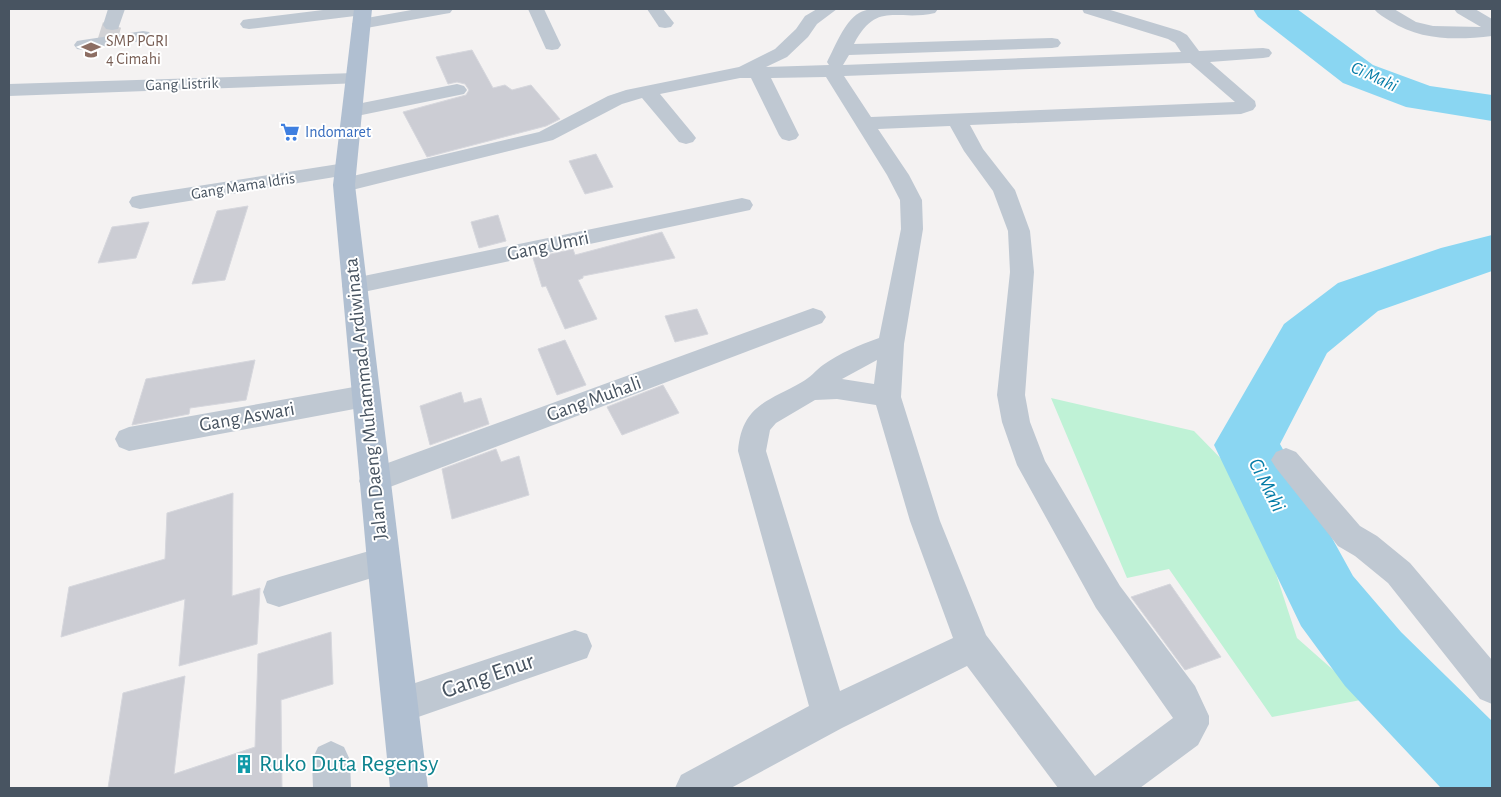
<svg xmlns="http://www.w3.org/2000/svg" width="1501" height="797" font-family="'Alegreya Sans',sans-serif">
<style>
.green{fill:#bff2d6}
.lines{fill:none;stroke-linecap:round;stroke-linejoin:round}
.river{fill:#8ad6f2;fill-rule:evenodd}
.building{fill:#cccdd4;stroke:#d6d7dd}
.minor-tunnel{stroke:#d2d2d5;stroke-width:19;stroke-dasharray:19 9;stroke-linecap:butt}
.minor{fill:#bfc8d2;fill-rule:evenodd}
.major{fill:#b0bfd1;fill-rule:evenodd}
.labels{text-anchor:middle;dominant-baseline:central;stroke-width:4;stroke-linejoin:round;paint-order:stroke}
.far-education-label{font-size:16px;fill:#785e54;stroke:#fff;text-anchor:start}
.far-street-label{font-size:16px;fill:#485461;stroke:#fff}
.far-shop-label{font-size:16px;fill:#366cbe;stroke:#fff;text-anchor:start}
.far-water-label{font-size:18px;font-style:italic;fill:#057ca7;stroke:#fff}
.street-label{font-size:20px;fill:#485461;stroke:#fff}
.water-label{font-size:21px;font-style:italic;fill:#057ca7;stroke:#fff}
.near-street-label{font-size:24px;fill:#485461;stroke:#fff}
.near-culture-label{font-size:24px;fill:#0d838f;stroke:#fff;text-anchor:start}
</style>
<rect width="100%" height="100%" fill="#f4f2f2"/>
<path class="green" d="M1051,398L1194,431L1236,474L1261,528L1297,638L1366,699L1272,717L1169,569L1127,578Z"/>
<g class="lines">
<g class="river">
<path d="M1253,9H1297L1373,65L1430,86L1492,95V121L1406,107L1343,83L1258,17Z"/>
<path d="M1492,235V271L1378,311L1327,353L1280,444L1353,576L1401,632L1492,721V788H1441L1345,686L1301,626L1214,445L1284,324L1338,283L1441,248Z"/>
</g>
</g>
<g class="building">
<path d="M472,50L493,88L505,85L512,90L531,85L560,119L546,126L427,157L403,112L466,95L469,90L465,84L457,82L448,84L436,57Z"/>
<path d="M596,154L613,187L585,194L569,161Z"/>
<path d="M248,206L225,280L192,284L217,211Z"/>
<path d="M498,215L506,241L479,248L471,222Z"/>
<path d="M149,222L136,258L98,263L112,227Z"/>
<path d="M662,232L675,258L583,276V278L578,280L597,319L565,329L546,286L542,287L533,258L573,249L575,255Z"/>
<path d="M697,309L708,334L675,342L665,316Z"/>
<path d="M565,340L586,385L557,395L538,349Z"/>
<path d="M255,360L246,400L190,408L189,414L132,425L146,379Z"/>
<path d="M663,385L679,413L622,435L607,407Z"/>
<path d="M461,392L464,403L481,398L489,424L430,445L420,406Z"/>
<path d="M496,449L501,462L519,456L529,495L452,519L442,469Z"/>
<path d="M233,493L232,596L260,588L257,644L179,666L185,599L61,637L69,587L165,559L167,513Z"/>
<path d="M1170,584L1221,657L1185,670L1131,597Z"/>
<path d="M331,632L333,684L281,700L282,788H108L123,693L185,676L174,774L255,747L258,654Z"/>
</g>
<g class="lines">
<path class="minor-tunnel" d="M107,41L112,25"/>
<g class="minor">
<path d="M108,9H125L118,29L112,30L106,29L103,25Z"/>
<path d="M331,9L372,10L369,14L363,15L249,29L243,28L240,24L243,20L249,19Z"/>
<path d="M417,9H453L450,13L444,14L361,29L355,28L352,24L355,20L361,19Z"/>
<path d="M528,9H544L561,45L558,49L552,50L546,49Z"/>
<path d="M647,9H663L674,23L671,27L665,28L659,27Z"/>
<path d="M817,9H837L817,24L808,37L787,57L766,67L829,65L827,62C835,47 844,22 859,13C872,5 921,8 938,9L935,13C897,22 877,0 854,44L1052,38L1058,39L1061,43L1058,47L1052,48L849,55L843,65L1181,52L1175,43L1168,39L1084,13L1082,9H1107L1180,31L1187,35L1199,51L1263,48L1269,49L1272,53L1269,57L1263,58L1210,62L1255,101L1256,106L1253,110L1241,114L970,125L983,149L1015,190L1030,231L1034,272L1025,395L1030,422L1045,461L1120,586L1195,686L1209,716V724L1198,745L1140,788H1058L967,666L842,728L731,788H675L681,775L809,706L738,451C742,405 767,402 802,382C810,378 816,370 823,365C840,353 859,345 879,338L901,229L900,200L887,175L826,77L771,78L799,135L796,139L789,141L782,139L779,135L751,78H740L660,94L693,134L696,138L693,142L686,144L679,142L642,98L622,104L553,140L344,192L336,190L333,185L336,180L539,132L608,96L626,90L739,67L775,49L796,29L805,16ZM1190,63L1235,102L871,117L844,76ZM950,126L964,151L993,191L1008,231L1010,272L997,395L1002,422L1017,465L1096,608L1173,718L1095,776L986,635L940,521L901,397L904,344L923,229L922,200L909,175L878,129ZM877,360L874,384L842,379ZM837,399L876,405L910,521L953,638L840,691L766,451L770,430L776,423L815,400Z"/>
<path d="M1374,9H1394L1416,22L1433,26L1481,27L1457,13L1454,9H1475L1492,19V36C1457,40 1421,41 1390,21C1384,17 1378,14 1374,9Z"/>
<path d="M143,31L149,32L152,36L149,40L83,50L77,49L74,45L77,41L83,40Z"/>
<path d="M355,73L362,75L364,79L362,83L9,96V84Z"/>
<path d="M457,84L464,86L467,90L464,94L352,117L345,115L342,111L345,107L352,105Z"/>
<path d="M345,163L353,164L356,169L353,174L140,209L132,207L129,202L132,197L140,195Z"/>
<path d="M742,198L750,200L753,205L750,210L354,294L345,292L342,286L345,280L354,278Z"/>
<path d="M813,308L822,311L826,317L822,323L374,493L363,490L359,481L363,472Z"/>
<path d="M365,385L375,388L379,396L375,404L365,407L129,451L119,447L115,439L119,431L129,427Z"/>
<path d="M1286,448L1296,452L1360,526L1377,536L1410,563L1492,660V704L1480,699L1388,583L1355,556L1338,546L1276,468L1271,460L1276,452Z"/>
<path d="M383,547L394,551L399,561L394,571L279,607L267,603L263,592L267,581L279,577Z"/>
<path d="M575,630L587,634L592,646L587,658L401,723L388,718L383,705L388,692Z"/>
<path d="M331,741L344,747L350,760L351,788H313L312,760L318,747Z"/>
</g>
<path class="major" d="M354,9H372L355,185L428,788H390L367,561L333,185Z"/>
</g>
<defs>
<g id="school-bare" transform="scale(1.5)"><path d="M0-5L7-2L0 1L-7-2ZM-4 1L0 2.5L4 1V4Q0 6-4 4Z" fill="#8d6e63" stroke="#fff" stroke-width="2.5" paint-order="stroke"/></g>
<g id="supermarket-bare" transform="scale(1.5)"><path d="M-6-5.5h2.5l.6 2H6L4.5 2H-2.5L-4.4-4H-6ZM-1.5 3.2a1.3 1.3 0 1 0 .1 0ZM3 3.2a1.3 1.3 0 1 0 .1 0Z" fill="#3f7fe0" stroke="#fff" stroke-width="2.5" paint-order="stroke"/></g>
<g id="building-bare" transform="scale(1.5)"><path d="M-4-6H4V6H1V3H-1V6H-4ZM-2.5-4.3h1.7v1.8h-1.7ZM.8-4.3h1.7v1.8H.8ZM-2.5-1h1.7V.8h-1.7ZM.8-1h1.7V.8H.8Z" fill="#0f9aa8" stroke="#fff" stroke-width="2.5" paint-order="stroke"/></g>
</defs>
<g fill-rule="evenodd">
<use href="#school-bare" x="91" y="50"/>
<use href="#supermarket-bare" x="290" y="132"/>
<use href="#building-bare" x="244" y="764"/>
</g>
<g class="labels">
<g class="far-education-label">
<text x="106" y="41">SMP PGRI<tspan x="106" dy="18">4 Cimahi</tspan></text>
</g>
<g class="far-street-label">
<text transform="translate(182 84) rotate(-2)">Gang Listrik</text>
<text transform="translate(243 186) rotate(-9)">Gang Mama Idris</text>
</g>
<g class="far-shop-label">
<text x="305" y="132">Indomaret</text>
</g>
<g class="far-water-label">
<text transform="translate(1374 77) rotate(25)">Ci Mahi</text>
</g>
<g class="street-label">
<text transform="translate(548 246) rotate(-12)">Gang Umri</text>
<text transform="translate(366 399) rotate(-96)">Jalan Daeng Muhammad Ardiwinata</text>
<text transform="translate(594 399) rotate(-20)">Gang Muhali</text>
<text transform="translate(247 417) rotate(-10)">Gang Aswari</text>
</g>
<g class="water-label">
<text transform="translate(1267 485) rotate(63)">Ci Mahi</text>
</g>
<g class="near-street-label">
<text transform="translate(488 676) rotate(-19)">Gang Enur</text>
</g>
<g class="near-culture-label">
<text x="259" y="764">Ruko Duta Regensy</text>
</g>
</g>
<rect width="1501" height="797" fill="none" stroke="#485461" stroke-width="20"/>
</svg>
